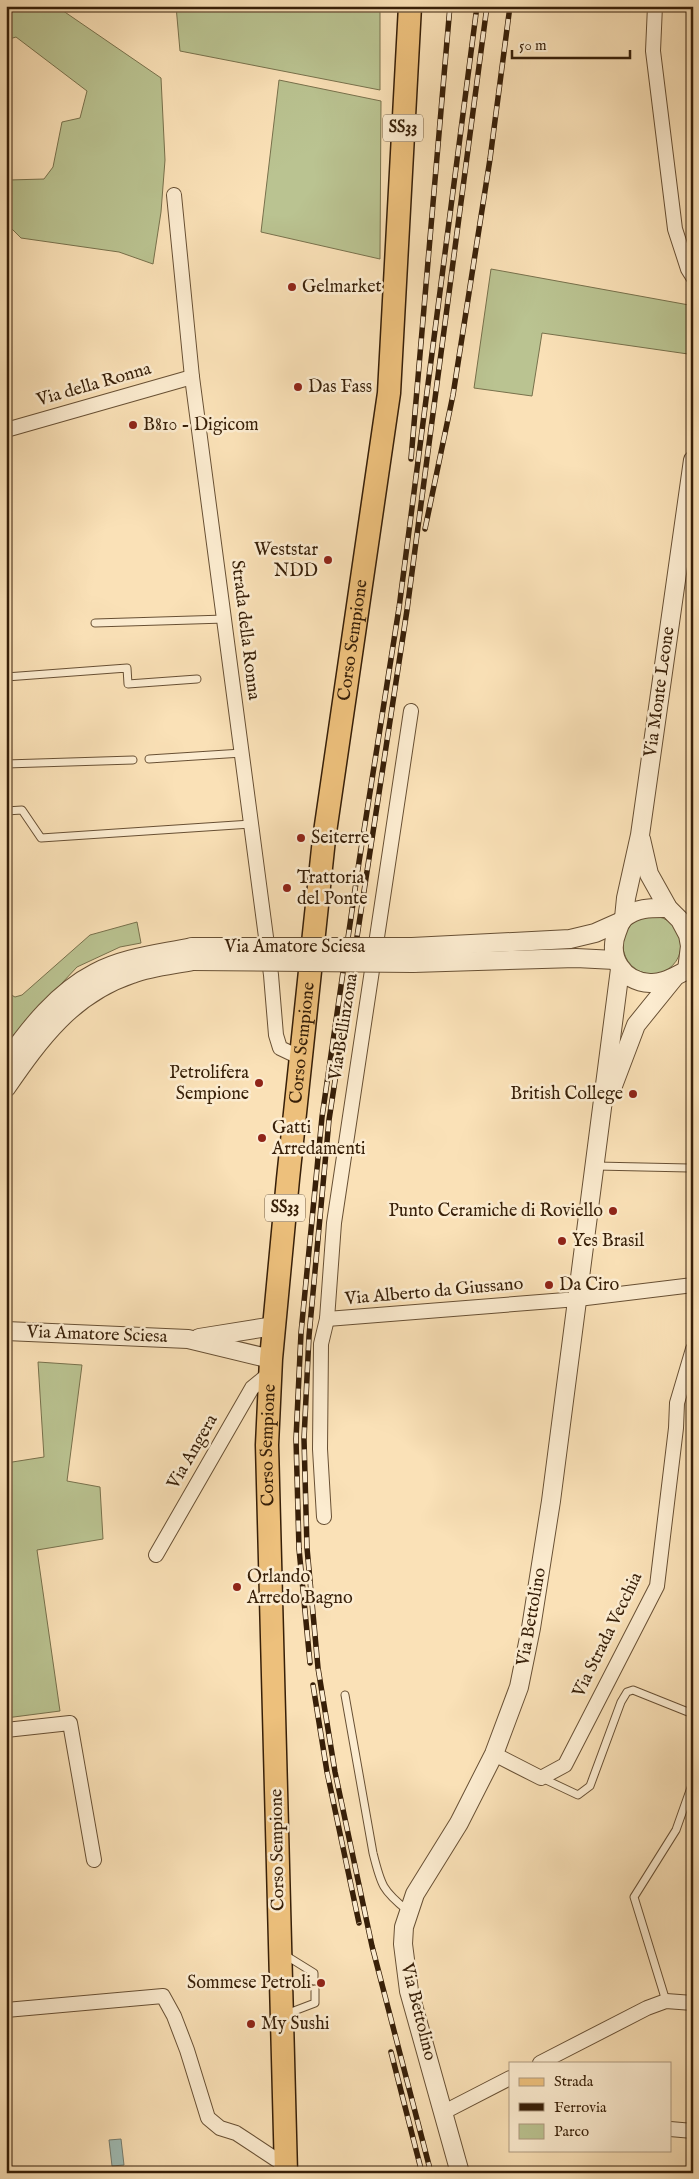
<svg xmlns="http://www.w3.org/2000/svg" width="699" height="2179" font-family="'IM FELL English',serif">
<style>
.green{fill:#bac391;stroke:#78714c}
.water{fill:#9fbcb5;stroke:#757d70}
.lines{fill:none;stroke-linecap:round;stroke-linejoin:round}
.service-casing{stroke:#685034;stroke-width:9}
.minor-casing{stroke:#685034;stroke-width:16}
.tertiary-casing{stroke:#685034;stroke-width:20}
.primary-casing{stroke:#371f08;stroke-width:25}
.service{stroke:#fcecd0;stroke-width:7}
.minor{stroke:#fcecd0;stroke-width:14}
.tertiary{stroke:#fcecd0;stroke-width:18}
.primary{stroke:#edc07c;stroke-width:22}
.rail-casing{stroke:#371f08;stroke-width:5.5}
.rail{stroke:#fcecd0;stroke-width:4;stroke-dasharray:11;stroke-linecap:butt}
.tertiary-bridge-casing{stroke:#685034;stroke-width:20;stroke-linecap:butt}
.tertiary-bridge{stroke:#fcecd0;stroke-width:18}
.poi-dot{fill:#8f2418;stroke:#fcecd0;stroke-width:2}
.labels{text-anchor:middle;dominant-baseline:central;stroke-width:5;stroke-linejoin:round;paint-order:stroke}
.shield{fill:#fcecd0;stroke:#725c44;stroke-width:1}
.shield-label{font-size:16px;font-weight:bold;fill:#371f08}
.poi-label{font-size:18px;fill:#371f08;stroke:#fcecd0;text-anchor:start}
.street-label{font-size:18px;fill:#371f08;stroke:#fcecd0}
</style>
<rect width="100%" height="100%" fill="#fae1b7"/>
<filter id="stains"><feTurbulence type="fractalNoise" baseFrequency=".004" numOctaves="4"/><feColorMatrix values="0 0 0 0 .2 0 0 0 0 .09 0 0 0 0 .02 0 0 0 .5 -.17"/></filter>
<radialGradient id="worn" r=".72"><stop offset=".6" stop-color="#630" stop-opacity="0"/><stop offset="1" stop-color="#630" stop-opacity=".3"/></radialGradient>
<g class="green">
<path d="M6,6H56L161,78L165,160L161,212L153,264L119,252L21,238L6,223L9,180L44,179L53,167L62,122L80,118L87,91L16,37L6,40Z"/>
<path d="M176,6H380V90L180,51Z"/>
<path d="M279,80L381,101L380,259L261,232Z"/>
<path d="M491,269L689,305L693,332L688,354L542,333L532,396L474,388Z"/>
<circle cx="652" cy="945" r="29"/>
<path d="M137,922L141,943L120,947L77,967L6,1043V992L15,997L22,995L90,935Z"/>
<path d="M38,1362L82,1365L67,1481L100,1487L103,1539L37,1550L60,1711L6,1718V1463L44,1457Z"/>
</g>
<path class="water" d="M121,2139L124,2165L112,2166L109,2140Z"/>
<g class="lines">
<g class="service-casing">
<g id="service">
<path d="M95,623L225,619"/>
<path d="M6,677L127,668L128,684L197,679"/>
<path d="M149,759L242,753"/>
<path d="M6,764L133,760"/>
<path d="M6,811L22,810L41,838L251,824"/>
<path d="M596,1166L689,1168"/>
<path d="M345,1695L373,1853C381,1885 382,1890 408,1911"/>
<path d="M542,1778L578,1795L590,1786L621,1702L627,1692L633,1690L688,1712"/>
<path d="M285,1955L314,1973V1981"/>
<path d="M666,2001L634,1897L676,1830L693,1782"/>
<path d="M286,2014L315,2003V1989"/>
</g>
</g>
<g class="minor-casing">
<g id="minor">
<path d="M655,6L653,51L675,229L688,269L693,277"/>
<path d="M174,195L192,377L271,975L276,1035L280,1048L299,1057"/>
<path d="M6,430L192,377"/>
<path d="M327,1319L578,1299L693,1285"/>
<path d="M324,1517L320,1449L321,1344L327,1319L334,1223L411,711"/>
<path d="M156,1555L252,1388L270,1373"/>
<path d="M6,1730L70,1723L94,1860"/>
<path d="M494,1754L541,1778L565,1765L657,1586L676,1428L677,1403L693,1349"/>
<path d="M6,2010L163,1996L174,2016L187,2050L208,2118L220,2128L236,2133L286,2166"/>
<path d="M540,2063L647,2008L666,2001L693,2003"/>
<path d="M444,2112L510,2078"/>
<path d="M670,2129L693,2131"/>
</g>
</g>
<g class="tertiary-casing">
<g id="tertiary">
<path d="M641,839L649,874L668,908L680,920L688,935L690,946L687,970"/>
<path d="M668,908C652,908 638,907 624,918C620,922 619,927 617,932C607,956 622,982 650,983C666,984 678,973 693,968"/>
<path d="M624,918L626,898L640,835L693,460"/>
<path d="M412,947L570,939L595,933L622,921"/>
<path d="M413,963L576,958L615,960"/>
<path d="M6,1062C29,1028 58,992 95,973C125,957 160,954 192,947"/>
<path d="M6,1088C40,1039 72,994 132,974C151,967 173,965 193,961"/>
<path d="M611,1091L636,1025L674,978"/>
<path d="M6,1331L188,1339L271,1359"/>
<path d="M199,1338L274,1326"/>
<path d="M460,2173L409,1991L403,1944L404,1927L415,1894L459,1823L494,1754L519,1687L531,1628L551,1501L620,969"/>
</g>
</g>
<g class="primary-casing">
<g id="primary">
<path id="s1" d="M286,2173L267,1445L271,1359L288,1179L324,839L389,393L410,6"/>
</g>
</g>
<use href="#service" class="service"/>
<use href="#minor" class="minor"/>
<use href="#tertiary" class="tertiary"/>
<use href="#primary" class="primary"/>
<g class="rail-casing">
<g id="rail">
<path d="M411,459L450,6"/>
<path d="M425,529L453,395L490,159L510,6"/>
<path d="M310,1663L299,1549L296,1439L301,1333L322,1117L359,862L399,608L477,6"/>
<path d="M313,1685L327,1772L359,1923"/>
<path d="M391,2052L422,2173"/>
<path d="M431,2173L372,1946L335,1772L318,1668L307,1548L304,1439L309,1336L329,1120L407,610L487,6"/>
</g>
</g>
<use href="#rail" class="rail"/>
<g class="tertiary-bridge-casing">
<g id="tertiary-bridge">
<path d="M192,947H412"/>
<path d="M193,961L413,963"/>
</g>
</g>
<use href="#tertiary-bridge" class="tertiary-bridge"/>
</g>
<g class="poi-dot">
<circle cx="292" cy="287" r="5"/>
<circle cx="298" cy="387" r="5"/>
<circle cx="133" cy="425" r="5"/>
<circle cx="328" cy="560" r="5"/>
<circle cx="301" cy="838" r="5"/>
<circle cx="287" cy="888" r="5"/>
<circle cx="259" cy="1083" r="5"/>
<circle cx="633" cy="1094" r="5"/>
<circle cx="262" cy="1138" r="5"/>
<circle cx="613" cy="1211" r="5"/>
<circle cx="562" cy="1241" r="5"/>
<circle cx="549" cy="1285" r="5"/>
<circle cx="237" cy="1587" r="5"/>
<circle cx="321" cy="1983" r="5"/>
<circle cx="251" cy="2024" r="5"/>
</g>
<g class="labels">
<g class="shield">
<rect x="383" y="114.5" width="40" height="27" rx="4"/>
<rect x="265" y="1194.5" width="40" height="27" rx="4"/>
</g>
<g class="shield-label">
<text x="403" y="128">SS33</text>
<text x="285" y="1208">SS33</text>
</g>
<g class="poi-label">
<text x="302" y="287">Gelmarket</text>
<text x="308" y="387">Das Fass</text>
<text x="143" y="425">B810 - Digicom</text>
<text x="318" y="550" text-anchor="end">Weststar<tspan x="318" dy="21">NDD</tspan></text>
<text x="311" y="838">Seiterre</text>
<text x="297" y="878">Trattoria<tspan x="297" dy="21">del Ponte</tspan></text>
<text x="249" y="1073" text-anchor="end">Petrolifera<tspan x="249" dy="21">Sempione</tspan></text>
<text x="623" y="1094" text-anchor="end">British College</text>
<text x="272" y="1128">Gatti<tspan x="272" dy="21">Arredamenti</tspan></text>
<text x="603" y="1211" text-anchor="end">Punto Ceramiche di Roviello</text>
<text x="572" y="1241">Yes Brasil</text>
<text x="559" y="1285">Da Ciro</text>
<text x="247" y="1577">Orlando<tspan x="247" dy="21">Arredo Bagno</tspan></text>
<text x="311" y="1983" text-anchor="end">Sommese Petroli</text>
<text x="261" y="2024">My Sushi</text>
</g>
<g class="street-label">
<text transform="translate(94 385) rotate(-16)">Via della Ronna</text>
<text transform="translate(245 630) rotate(83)">Strada della Ronna</text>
<text stroke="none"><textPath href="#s1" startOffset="1538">Corso Sempione</textPath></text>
<text transform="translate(660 692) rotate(-82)">Via Monte Leone</text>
<text x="295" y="947">Via Amatore Sciesa</text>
<text transform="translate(344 1027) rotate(-81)">Via Bellinzona</text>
<text stroke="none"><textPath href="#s1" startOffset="1132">Corso Sempione</textPath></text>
<text transform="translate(434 1292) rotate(-5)">Via Alberto da Giussano</text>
<text transform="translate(97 1335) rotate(2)">Via Amatore Sciesa</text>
<text stroke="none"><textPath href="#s1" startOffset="728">Corso Sempione</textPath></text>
<text transform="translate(193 1452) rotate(-60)">Via Angera</text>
<text transform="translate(532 1617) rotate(-80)">Via Bettolino</text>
<text transform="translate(608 1635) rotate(-64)">Via Strada Vecchia</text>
<text transform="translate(278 1850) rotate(-91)">Corso Sempione</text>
<text transform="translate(418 2012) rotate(76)">Via Bettolino</text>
</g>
</g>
<rect width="699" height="2179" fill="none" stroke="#fae1b7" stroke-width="25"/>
<rect x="8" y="8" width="684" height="2164" fill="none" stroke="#371f08" stroke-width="2.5"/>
<rect x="12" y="12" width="674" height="2154" fill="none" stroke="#371f08"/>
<rect x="509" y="2062" width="162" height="90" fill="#fcecd0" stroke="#ad9a80"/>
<rect x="519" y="2078" width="25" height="8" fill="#edc07c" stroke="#ad9a80"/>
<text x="554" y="2086" font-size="15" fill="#371f08">Strada</text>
<rect x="519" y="2103" width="25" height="8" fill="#371f08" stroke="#ad9a80"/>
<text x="554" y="2112" font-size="15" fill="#371f08">Ferrovia</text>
<rect x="519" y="2124" width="25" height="15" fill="#bac391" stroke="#ad9a80"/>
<text x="554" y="2136" font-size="15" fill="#371f08">Parco</text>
<path d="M512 50v8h118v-8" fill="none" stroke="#371f08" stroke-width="2.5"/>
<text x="519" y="50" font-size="15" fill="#371f08" stroke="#fcecd0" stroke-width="4" paint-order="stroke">50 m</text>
<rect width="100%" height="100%" filter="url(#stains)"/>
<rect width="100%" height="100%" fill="url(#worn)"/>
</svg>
